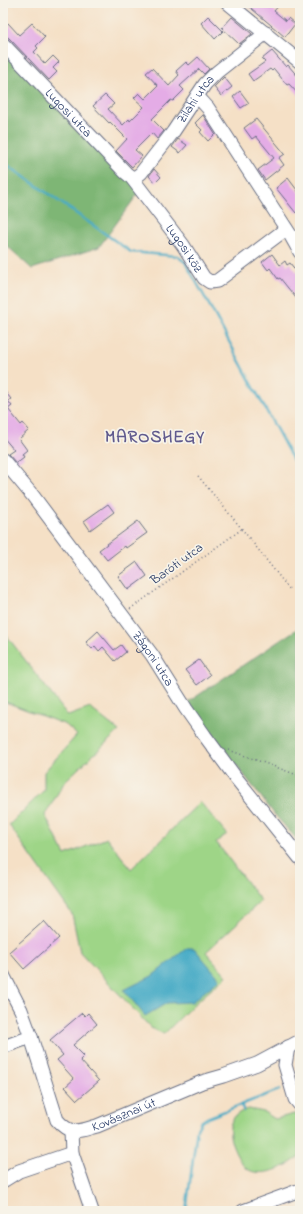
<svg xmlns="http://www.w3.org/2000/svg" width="303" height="1214" font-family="'Indie Flower',sans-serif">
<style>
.green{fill:#9ed587;stroke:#5c8272}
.forest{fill:#7eb674;stroke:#4c7269}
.water{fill:#46abc6;stroke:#306d92}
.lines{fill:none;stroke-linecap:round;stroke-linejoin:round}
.stream{stroke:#46abc6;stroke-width:2.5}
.building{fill:#e4ace6}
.minor-casing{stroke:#676d82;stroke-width:15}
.path{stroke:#676d82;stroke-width:1.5;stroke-dasharray:1 3;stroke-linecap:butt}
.minor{stroke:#fff;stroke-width:13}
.labels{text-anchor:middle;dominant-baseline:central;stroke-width:3.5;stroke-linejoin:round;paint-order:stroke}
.street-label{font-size:13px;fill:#1b2f5e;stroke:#f7f3e8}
.district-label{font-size:17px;font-weight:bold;letter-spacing:1px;fill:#615b8e;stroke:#f7f3e8}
</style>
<rect width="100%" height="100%" fill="#f7f3e8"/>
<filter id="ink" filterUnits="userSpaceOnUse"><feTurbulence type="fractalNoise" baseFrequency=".025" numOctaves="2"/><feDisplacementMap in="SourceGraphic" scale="8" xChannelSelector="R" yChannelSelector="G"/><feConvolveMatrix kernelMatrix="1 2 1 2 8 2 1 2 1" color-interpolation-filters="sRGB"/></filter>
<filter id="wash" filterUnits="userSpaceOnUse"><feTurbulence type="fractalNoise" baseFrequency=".012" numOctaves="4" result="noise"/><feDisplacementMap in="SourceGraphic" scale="16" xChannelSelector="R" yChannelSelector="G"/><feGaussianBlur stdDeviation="0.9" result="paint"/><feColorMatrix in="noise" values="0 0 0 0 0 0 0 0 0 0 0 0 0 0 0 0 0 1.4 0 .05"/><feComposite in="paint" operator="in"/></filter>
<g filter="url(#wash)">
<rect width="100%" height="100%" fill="#f5e0c6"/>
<g class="green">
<path d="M3,631L68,716L90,708L119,731L65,781L45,815L65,855L107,838L131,869L200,802L227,834L216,842L261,901L206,952L227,976L193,1005L164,1034L151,1028L80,952L72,914L9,825L44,790V772L77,735L66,725L3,701Z"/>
<path d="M249,1109L264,1112L275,1119L294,1114L300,1115V1156C289,1166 263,1178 249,1170C244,1168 242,1163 239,1159C228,1141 222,1115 249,1109Z"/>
</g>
<g class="forest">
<path d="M3,48L140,191L99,247L32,269L3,242Z"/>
<path d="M300,627V843L275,815L188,702Z"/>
</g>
<path class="water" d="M187,948H194L220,979L192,1002L167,1003L145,1016L124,990L152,976Z"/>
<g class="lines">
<g class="stream">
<path d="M3,162L131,252L177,256L185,262L212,310L300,473"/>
<path d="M241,1105L244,1111"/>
<path d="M186,1211L197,1129L201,1122L207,1118L279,1090"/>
</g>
</g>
<g id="blocks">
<g class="building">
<path d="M245,3H281L274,11L286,21L288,18L295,24L285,37Z"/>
<path d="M208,16L223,31L215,39L201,23Z"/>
<path d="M232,17L252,34L239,44L222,28Z"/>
<path d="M8,23L19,35L32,23L45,37L36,46L38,48L34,52L45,64L53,56L59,62L53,68L57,72L49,80L9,38L3,34V27Z"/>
<path d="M272,51L286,67L288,65L300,79V96L289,84L287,85L274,69L272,71L270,69L253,81L248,74L265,62L262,59Z"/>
<path d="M198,57L209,69L204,74L199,69L180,86L184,90L173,101L171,100L152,119L164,131L157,139L152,133L135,150L142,156L132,167L116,151L127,139L110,122L109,123L93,106L105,95L114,104L108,109L123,125L129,119L130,121L144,107L134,98L139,93L145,99L158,86L146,73L152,68L169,86L179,75L176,71L186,62L189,65Z"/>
<path d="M224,77L232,87L221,96L214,87Z"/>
<path d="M240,91L249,103L241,108L233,97Z"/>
<path d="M203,115L215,134L208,141L200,132L202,130L195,123Z"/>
<path d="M256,119L285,154L279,158L284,165L265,180L258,170L274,158L256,136L252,139L244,128Z"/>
<path d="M178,139L187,145L180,153L172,147Z"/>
<path d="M154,169L161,177L155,183L149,176Z"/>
<path d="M288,178L300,194V210L296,213L276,188Z"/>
<path d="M272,254L280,265L285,261L287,265L290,263L300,276V303L280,278L278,279L270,268L268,270L262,262Z"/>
<path d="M3,389L11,399L8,401L12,406L8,409L21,425L23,423L29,430L19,439L27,450L22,454L24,457L16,463L8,454L14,450L3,437Z"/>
<path d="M108,504L114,512L90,530L84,521Z"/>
<path d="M138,521L147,533L126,548L125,546L107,560L99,550Z"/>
<path d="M137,562L147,576L128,590L118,576Z"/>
<path d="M98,631L114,650L121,645L126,652L115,661L103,647L99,651L95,646L92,649L86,642Z"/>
<path d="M199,660L210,675L197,685L185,670Z"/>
<path d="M44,921L59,938L24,969L9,952Z"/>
<path d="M82,1013L85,1016L88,1013L97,1024L73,1045L84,1056L80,1060L99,1081L77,1100L65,1087L74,1079L57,1060L63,1055L50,1040Z"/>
</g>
</g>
</g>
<g filter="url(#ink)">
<use href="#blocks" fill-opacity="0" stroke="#676d82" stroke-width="1"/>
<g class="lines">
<g class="minor-casing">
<g id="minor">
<path d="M228,3L300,62"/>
<path id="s1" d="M3,44L126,173L131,177H136L141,173L173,132L205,84L217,72L266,33"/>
<path d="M197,96L208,108L291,236L300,252"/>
<path id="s2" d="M131,177L183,245L204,278L210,282L217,281L286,229"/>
<path id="s3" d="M3,460L33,496L152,655L186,709L205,736L236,778L300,858"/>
<path d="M3,975L21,1010L31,1037"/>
<path id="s4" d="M3,1047L31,1037L57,1120C71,1136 78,1131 97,1126L202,1082L223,1076L257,1064L300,1041"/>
<path d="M288,1047L285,1065L295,1099L300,1105"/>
<path d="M71,1131L72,1153L92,1211"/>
<path d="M3,1181L19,1171L72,1153"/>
<path d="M243,1211L300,1190"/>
</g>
</g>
<g class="path">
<path d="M198,476L242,529L290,590"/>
<path d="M130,609L242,529"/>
<path d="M229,750L300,776"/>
</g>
<use href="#minor" class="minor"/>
</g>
</g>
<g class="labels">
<g class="street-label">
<text stroke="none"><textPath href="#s1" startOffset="288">Zilahi utca</textPath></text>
<text stroke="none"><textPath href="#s1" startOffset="95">Lugosi utca</textPath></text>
<text stroke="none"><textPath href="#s2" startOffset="89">Lugosi köz</textPath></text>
<text transform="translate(177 564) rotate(-36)">Baróti utca</text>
<text stroke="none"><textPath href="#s3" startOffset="249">Zágoni utca</textPath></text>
<text stroke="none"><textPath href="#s4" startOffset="190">Kovásznai út</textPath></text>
</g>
<g class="district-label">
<text x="155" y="437">MAROSHEGY</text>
</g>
</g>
<rect width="303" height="1214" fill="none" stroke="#f7f3e8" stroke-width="16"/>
</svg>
